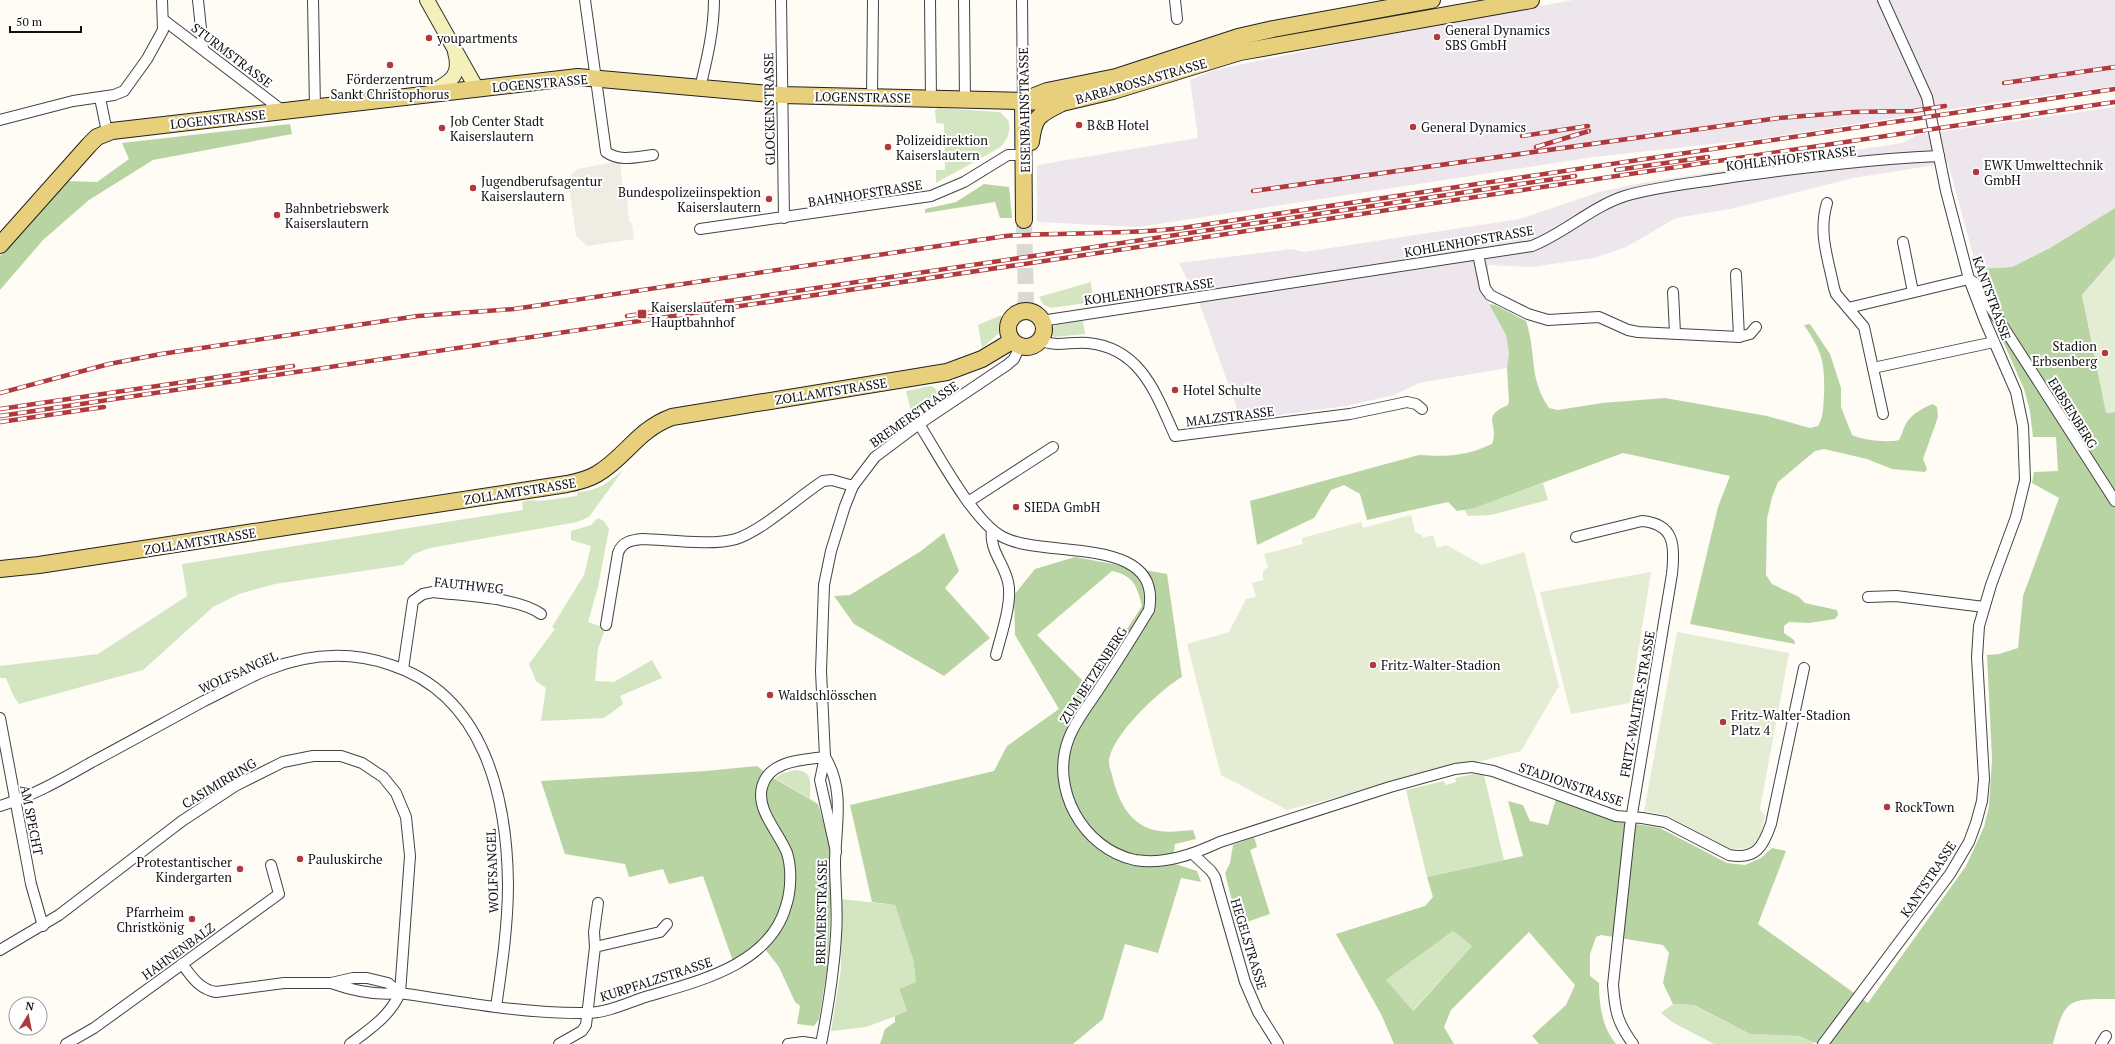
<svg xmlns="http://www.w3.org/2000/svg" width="2115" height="1044" font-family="'PT Serif',serif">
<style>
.industrial{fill:#ede6ed}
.green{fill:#d4e5c2}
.forest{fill:#b8d4a3;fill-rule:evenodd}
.pitch{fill:#e4edd3}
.plaza{fill:#efece3}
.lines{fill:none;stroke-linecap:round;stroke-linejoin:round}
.primary-tunnel{stroke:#dad9d3;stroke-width:16;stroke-dasharray:16 8;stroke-linecap:butt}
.street-casing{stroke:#434343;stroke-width:12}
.secondary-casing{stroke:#323232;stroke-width:16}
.primary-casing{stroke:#212121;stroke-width:18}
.street{stroke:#fff;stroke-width:10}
.secondary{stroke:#f5efb9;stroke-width:14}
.primary{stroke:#e8cf7b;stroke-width:16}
.rail-casing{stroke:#b0393d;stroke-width:4.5}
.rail{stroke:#fff;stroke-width:3;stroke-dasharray:9;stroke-linecap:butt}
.poi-dot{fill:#b0393d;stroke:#fff;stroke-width:1.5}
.labels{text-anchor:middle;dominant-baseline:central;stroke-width:4;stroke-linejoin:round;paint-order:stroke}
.poi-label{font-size:13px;fill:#101010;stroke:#fff;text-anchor:start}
.street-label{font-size:13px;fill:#101010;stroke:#fff}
</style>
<rect width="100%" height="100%" fill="#fefcf5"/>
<g class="industrial">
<path d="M1573,0H2115V86L2005,101L1758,139L1594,157L1138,227L1037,222V165L1198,138L1190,80L1215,70L1367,38Z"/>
<path d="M2115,107V208L2050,248L2012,267L1977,269L1948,163L1853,178L1730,209L1676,218L1626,247L1594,258L1531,267L1488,265L1489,304L1506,335L1509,353L1507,368L1419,383L1394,395L1346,406L1241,420L1202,310L1179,263L1291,249L1304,252L1520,219L1599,192L1641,183L1902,143L1917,135Z"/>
</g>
<g class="green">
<path d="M938,108L1000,112L1008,120C1012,131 1007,141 999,148L936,183V170H945L944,124L936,123L935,110Z"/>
<path d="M1091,282L1093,302L1051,308L1043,304L1039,297Z"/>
<path d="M999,316H1003L999,333L982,348L978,325Z"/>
<path d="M1083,321L1085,334L1055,337L1051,334L1052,328L1056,325Z"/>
<path d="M931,386L935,388L937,393L936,399L912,415L906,391Z"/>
<path d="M623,470L589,517L577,522L430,548L414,554L403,565L275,584L239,594L213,607L143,670L19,704L13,695L6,678H0V666L98,654L187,596L182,564L523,510L522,502L529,500L540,501L577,496L578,492C599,491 608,482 623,470Z"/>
<path d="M1543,483L1548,500L1491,515L1468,516L1464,509L1475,508Z"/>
<path d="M598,518L604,521L609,529L598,587L588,622L603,627L605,630L598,648L595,681L614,682L652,660L662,678L620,696L623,704L604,718L541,721L546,688L536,681L529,664L555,629L552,627L584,575L591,546L571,540V531L591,525Z"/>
<path d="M796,770C814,771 810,785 810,799L775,778L783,773Z"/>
<path d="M1473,774L1484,775L1504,860L1427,877L1406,790L1444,781L1446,785L1456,782L1455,778Z"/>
<path d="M840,899L895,905L913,959L916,982L899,989L907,1012L866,1027L831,1031L841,969Z"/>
<path d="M1453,931L1472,946L1412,1011L1386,980Z"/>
<path d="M1673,1004L1693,1005L1750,1034L1799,1036L1815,1042L1813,1044H1714L1672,1022L1661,1013Z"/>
</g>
<g class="forest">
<path d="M290,124L292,134L153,160L89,200L43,240L0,290V256L65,181L97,182L129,159L122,143Z"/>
<path d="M984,184L1009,187L1012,218H1000L995,202L925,213V209L956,202Z"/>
<path d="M2115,208V257L2082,295L2107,413L2115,412V999C2069,999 2065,997 2053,1044H1819L1799,1036L1750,1034L1694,1005L1673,1004L1663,983L1669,953L1663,945L1601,935L1596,937L1590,954V976L1599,983C1599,1005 1602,1027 1616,1044H1539L1532,1036L1566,1005L1575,985L1529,932L1451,1010L1444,1027L1454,1044H1394L1381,1014L1336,934L1425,906L1433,897L1427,877L1523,856L1508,801L1523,805L1530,821L1548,825L1556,799L1618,821L1660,828L1727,863L1745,865L1761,858L1772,848L1786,851L1758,924L1868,1003L1966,866L1984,827L1989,806L1992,759L1987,655L1999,654L2018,648L2023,596L2059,498L2032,483L2034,472L2058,471L2056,437H2033L2030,411L2024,389L1988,307L1977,269L2012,267L2050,248ZM1453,931L1472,946L1413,1011L1386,980Z"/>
<path d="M1489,304L1495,305L1526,321C1537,354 1528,377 1549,408L1558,410L1602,403L1665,398L1767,416L1810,428L1818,426C1824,416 1823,407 1824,396C1825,363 1823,353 1804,325L1810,324L1830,354L1841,388V407L1852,435C1861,440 1889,443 1899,440C1902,435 1903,428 1907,422C1912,414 1924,407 1933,404L1937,407L1938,417L1923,459L1927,469L1925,472L1892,469L1867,459L1824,449L1815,451L1778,482L1772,497L1767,519L1766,575L1772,584L1799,597L1805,603L1837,610L1838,615L1835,619L1809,623L1789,622L1784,626V633L1794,640L1795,644L1690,624L1718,507L1730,476L1623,453L1475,508L1457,511L1448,502L1367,520L1360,494L1344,485L1331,490L1314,518L1257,545L1250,501L1419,455C1447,457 1466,456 1492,444C1500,423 1479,418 1508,405L1509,401L1507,368L1509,353L1506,335Z"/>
<path d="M944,533L959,571L945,588L990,638L944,676L854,624L834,596L850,595L921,551Z"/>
<path d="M1075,557L1167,574L1182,677C1160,690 1109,737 1109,763C1109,767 1111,771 1112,775C1117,796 1126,819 1148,828C1161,834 1180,831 1193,830L1196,839L1175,844L1172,863L1197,871L1201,882L1181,878L1158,953L1125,944L1103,1019L1073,1044H880L885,1029L895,1022V1016L907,1011L899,989L916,982L913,959L895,905L872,902L850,805L994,771L1007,746L1059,709L1015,635L1014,595L1035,569ZM1112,571C1134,576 1137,586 1142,606L1089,687L1037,635Z"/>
<path d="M757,766L772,777L818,804L830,845L831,899L828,963L819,1019L814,1026L797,1024L800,1006L795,1002L779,967L765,949L735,967L703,876L669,884L663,869L629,877L625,864L565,854L541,781L706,771Z"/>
<path d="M1254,837L1257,847L1250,850L1270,914L1238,925L1225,873L1230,863L1233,845Z"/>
</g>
<g class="pitch">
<path d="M2115,257V412L2106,413L2082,295Z"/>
<path d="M1411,515L1415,532L1422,535L1423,538L1433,535L1437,548L1446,545L1482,565L1524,552L1559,686L1521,751L1287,810L1221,775L1187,644L1229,632L1246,599L1256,597L1252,583L1263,580V571L1268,567L1264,554L1303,544L1302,538L1361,522L1363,528Z"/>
<path d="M1651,572L1630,703L1571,714L1540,592Z"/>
<path d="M1677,632L1789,653L1760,809L1765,816L1760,837L1752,848L1730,849L1666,815L1644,811Z"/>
</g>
<path class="plaza" d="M620,161L623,189H626L629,221L632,223L634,239L587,246L576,236L568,178L577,169Z"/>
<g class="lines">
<path class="primary-tunnel" d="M1024,220L1026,303"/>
<g class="street-casing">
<g id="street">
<path d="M198,0L203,48"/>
<path d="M313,0L315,108"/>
<path d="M585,0L606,152C620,162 636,157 653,155"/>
<path d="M781,0L784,218"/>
<path d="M930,0L931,99"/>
<path d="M964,0L965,100"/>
<path d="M1022,0L1023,101"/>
<path d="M1175,0L1177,19"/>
<path d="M165,21L283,111"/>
<path d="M700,88C707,59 714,30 714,0"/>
<path d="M872,97L873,0"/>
<path d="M100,98L107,132"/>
<path d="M0,120L73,101L114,95L124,91L147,59L163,30L162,0"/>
<path d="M1827,203C1818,233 1828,258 1834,288L1836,294L1864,327L1883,414"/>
<path d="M700,229L931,196L964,182L1008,155H1024"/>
<path d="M1903,242L1913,292"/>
<path d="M1478,254L1485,288L1490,295L1528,314L1548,320L1599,317L1628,330L1638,332L1739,337L1750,334L1756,327"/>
<path d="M1736,274L1739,337"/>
<path d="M1673,292L1675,333"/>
<path d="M1848,308L1969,279L1975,283L2115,501"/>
<path d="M1041,321L1532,246C1565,233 1591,207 1625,196C1659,186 1696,183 1732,177C1800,168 1870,159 1939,156"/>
<path d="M1040,340C1056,348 1071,341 1088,343C1141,348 1156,394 1175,436L1350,414L1407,402L1416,404L1422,409"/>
<path d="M1873,368L1994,342"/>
<path d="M919,424C938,454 972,519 1001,536C1042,560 1163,533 1149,610C1132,638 1115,665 1097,692C1087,707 1075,722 1069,738C1049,788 1083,849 1135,860C1164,865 1194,854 1220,842L1390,787L1455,769L1472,767L1493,771L1616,816L1642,818L1665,822L1729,855C1756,860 1763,847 1771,824L1804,668"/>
<path d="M968,502L1053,447"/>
<path d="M992,530C989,550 1004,563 1008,582C1013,601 1001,635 996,655"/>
<path d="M1576,537L1642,521C1675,524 1675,546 1672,574L1630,826L1613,985C1615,1011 1617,1022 1633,1044"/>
<path d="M1868,597L1896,596L1984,607"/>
<path d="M606,625L618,553C622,541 633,540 643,539C669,540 713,546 736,539C762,531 798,497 823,481L832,480L853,486"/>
<path d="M403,669L413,601L423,594L433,592C463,596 517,597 541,614"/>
<path d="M0,718L31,884L43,926"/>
<path d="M0,806C33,796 62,779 92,762C130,742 167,721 204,701C225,691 245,679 267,670C307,654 350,651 391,665C484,695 507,797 508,884C508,925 502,966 496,1007"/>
<path d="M836,852L820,780L825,757L821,671L824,585L831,551L845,506L853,486L875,457L919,424L1007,365L1014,359L1020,346"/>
<path d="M1193,854L1211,871L1215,877L1245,982L1258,1012L1278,1044"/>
<path d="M595,947L594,932L598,903"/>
<path d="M0,950L59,915L182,821L235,786L283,762L313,756H341L362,763L383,777L396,793L406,817L410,856L400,993C390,1016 370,1029 350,1044"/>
<path d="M182,964C192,977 199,989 216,992L284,983H331L353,978H367L388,983L400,993"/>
<path d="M331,983C354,991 376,996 400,993C462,1002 525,1014 587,1013C605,1013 625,1004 642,998C694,982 769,967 786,906C791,891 792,869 787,853C779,832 756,811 762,787C769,760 803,760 825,757"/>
<path d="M66,1044L94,1028L279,894L271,865"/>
<path d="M559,1044L582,1031L586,1025L595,947L660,932L667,924"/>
<path d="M788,1044L803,1042L816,1044"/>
<path d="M821,1044C828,1008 834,972 836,935C838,911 835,886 835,861C836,825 845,789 825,757"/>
<path d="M1823,1044L1950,874L1969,842L1976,823L1982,801L1984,779L1977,657L1979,626L1991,585L2016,517L2025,480L2023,426L2016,392L1985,321L1969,279L1946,191L1927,97L1883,0"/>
<path d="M2101,1044L2106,1036"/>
</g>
</g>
<g class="secondary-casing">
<g id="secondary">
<path d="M427,0L477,89"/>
<path d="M430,93C450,82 462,76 455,52"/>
</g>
</g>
<g class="primary-casing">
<g id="primary">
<path d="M1027,99L1047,91L1116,77L1238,37L1273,29L1432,0"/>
<path d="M1023,101L1024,220"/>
<path d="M1031,142C1034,117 1038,115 1060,104"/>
<path d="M0,245L89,145L97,137L112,131L578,77L782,95L1023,101L1062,103L1113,91L1240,52L1531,0"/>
<circle cx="1026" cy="329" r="18"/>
<path d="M0,569L39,565L567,484C577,482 587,480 597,474C626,457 637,430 672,417L947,372L982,359L1012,341"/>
</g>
</g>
<use href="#street" class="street"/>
<use href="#secondary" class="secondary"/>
<use href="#primary" class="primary"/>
<g class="rail-casing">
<g id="rail">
<path d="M2004,83L2115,67"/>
<path d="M1522,136L1588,126"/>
<path d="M1536,147L1589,131"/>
<path d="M1616,170L1708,157"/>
<path d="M1253,191L1779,118L1853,112L1913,111L1945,106"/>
<path d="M627,316L1575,176"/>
<path d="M0,393L109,364L161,354L418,316L514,309L1006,236C1065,232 1123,235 1182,228L2115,89"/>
<path d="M0,409L293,366"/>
<path d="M0,416L2115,102"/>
<path d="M0,422L104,407"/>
</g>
</g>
<use href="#rail" class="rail"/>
</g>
<g class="poi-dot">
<circle cx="1437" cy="37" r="4"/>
<circle cx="429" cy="38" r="4"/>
<circle cx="390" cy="65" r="4"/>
<circle cx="1079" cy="125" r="4"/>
<circle cx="1413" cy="127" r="4"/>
<circle cx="442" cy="128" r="4"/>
<circle cx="888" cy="147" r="4"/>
<circle cx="1976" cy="172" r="4"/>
<circle cx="473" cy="188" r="4"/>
<circle cx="769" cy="199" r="4"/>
<circle cx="277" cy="215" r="4"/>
<rect x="637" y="309" width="10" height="10" rx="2"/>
<circle cx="2105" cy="353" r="4"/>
<circle cx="1175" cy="390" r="4"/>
<circle cx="1016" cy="507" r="4"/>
<circle cx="1373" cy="665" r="4"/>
<circle cx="770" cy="695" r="4"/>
<circle cx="1723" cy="722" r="4"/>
<circle cx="1887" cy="807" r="4"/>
<circle cx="300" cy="859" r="4"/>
<circle cx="240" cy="869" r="4"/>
<circle cx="192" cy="919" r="4"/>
</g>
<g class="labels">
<g class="poi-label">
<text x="1445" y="30">General Dynamics<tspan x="1445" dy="15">SBS GmbH</tspan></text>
<text x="437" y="38">youpartments</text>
<text x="390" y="79" text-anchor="middle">Förderzentrum<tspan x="390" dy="15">Sankt Christophorus</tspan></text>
<text x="450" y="121">Job Center Stadt<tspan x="450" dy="15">Kaiserslautern</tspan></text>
<text x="1087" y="125">B&amp;B Hotel</text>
<text x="1421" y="127">General Dynamics</text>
<text x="896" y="140">Polizeidirektion<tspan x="896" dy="15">Kaiserslautern</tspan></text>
<text x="1984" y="165">EWK Umwelttechnik<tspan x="1984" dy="15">GmbH</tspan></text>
<text x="481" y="181">Jugendberufsagentur<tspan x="481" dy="15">Kaiserslautern</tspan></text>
<text x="761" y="192" text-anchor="end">Bundespolizeiinspektion<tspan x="761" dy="15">Kaiserslautern</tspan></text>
<text x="285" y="208">Bahnbetriebswerk<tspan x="285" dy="15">Kaiserslautern</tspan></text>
<text x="651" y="307">Kaiserslautern<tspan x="651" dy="15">Hauptbahnhof</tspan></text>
<text x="2097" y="346" text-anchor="end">Stadion<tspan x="2097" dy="15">Erbsenberg</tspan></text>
<text x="1183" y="390">Hotel Schulte</text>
<text x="1024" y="507">SIEDA GmbH</text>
<text x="1381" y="665">Fritz-Walter-Stadion</text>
<text x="778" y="695">Waldschlösschen</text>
<text x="1731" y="715">Fritz-Walter-Stadion<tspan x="1731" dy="15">Platz 4</tspan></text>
<text x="1895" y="807">RockTown</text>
<text x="308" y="859">Pauluskirche</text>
<text x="232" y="862" text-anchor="end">Protestantischer<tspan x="232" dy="15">Kindergarten</tspan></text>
<text x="184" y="912" text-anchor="end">Pfarrheim<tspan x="184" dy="15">Christkönig</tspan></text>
</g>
<g class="street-label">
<text transform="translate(232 55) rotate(37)">STURMSTRASSE</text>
<text transform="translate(1141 81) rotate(-16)">BARBAROSSASTRASSE</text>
<text transform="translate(540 83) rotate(-5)">LOGENSTRASSE</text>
<text transform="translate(863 97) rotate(1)">LOGENSTRASSE</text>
<text transform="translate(769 109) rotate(-91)">GLOCKENSTRASSE</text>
<text transform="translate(1024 110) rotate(-91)">EISENBAHNSTRASSE</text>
<text transform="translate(218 119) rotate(-6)">LOGENSTRASSE</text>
<text transform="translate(1791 158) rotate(-7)">KOHLENHOFSTRASSE</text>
<text transform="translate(865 193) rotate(-9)">BAHNHOFSTRASSE</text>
<text transform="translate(1469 241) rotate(-10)">KOHLENHOFSTRASSE</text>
<text transform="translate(1149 291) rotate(-8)">KOHLENHOFSTRASSE</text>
<text transform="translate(1992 298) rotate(70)">KANTSTRASSE</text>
<text transform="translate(831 391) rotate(-9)">ZOLLAMTSTRASSE</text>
<text transform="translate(2073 413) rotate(58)">ERBSENBERG</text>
<text transform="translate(914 414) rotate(-35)">BREMERSTRASSE</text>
<text transform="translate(1230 416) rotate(-7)">MALZSTRASSE</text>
<text transform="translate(520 491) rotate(-9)">ZOLLAMTSTRASSE</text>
<text transform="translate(200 541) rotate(-9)">ZOLLAMTSTRASSE</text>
<text transform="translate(469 585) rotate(6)">FAUTHWEG</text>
<text transform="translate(238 672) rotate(-24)">WOLFSANGEL</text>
<text transform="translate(1093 675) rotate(-57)">ZUM BETZENBERG</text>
<text transform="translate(1637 704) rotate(-80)">FRITZ-WALTER-STRASSE</text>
<text transform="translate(219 783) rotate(-31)">CASIMIRRING</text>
<text transform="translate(1571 784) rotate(19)">STADIONSTRASSE</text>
<text transform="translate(32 820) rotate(79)">AM SPECHT</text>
<text transform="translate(492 871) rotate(-92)">WOLFSANGEL</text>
<text transform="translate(1928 879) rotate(-56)">KANTSTRASSE</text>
<text transform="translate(821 912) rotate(-89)">BREMERSTRASSE</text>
<text transform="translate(1249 944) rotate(73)">HEGELSTRASSE</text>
<text transform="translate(178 951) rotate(-36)">HAHNENBALZ</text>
<text transform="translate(656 979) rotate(-18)">KURPFALZSTRASSE</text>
</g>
</g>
<g transform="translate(28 1016) rotate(10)"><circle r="19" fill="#ffffff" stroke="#9f9f9f"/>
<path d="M0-3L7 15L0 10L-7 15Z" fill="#b0393d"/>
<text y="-6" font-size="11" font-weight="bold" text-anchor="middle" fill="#101010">N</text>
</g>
<path d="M10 26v6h71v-6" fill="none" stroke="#101010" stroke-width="2"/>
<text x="16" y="26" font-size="12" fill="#101010" stroke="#ffffff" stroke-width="3" paint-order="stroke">50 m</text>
</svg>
